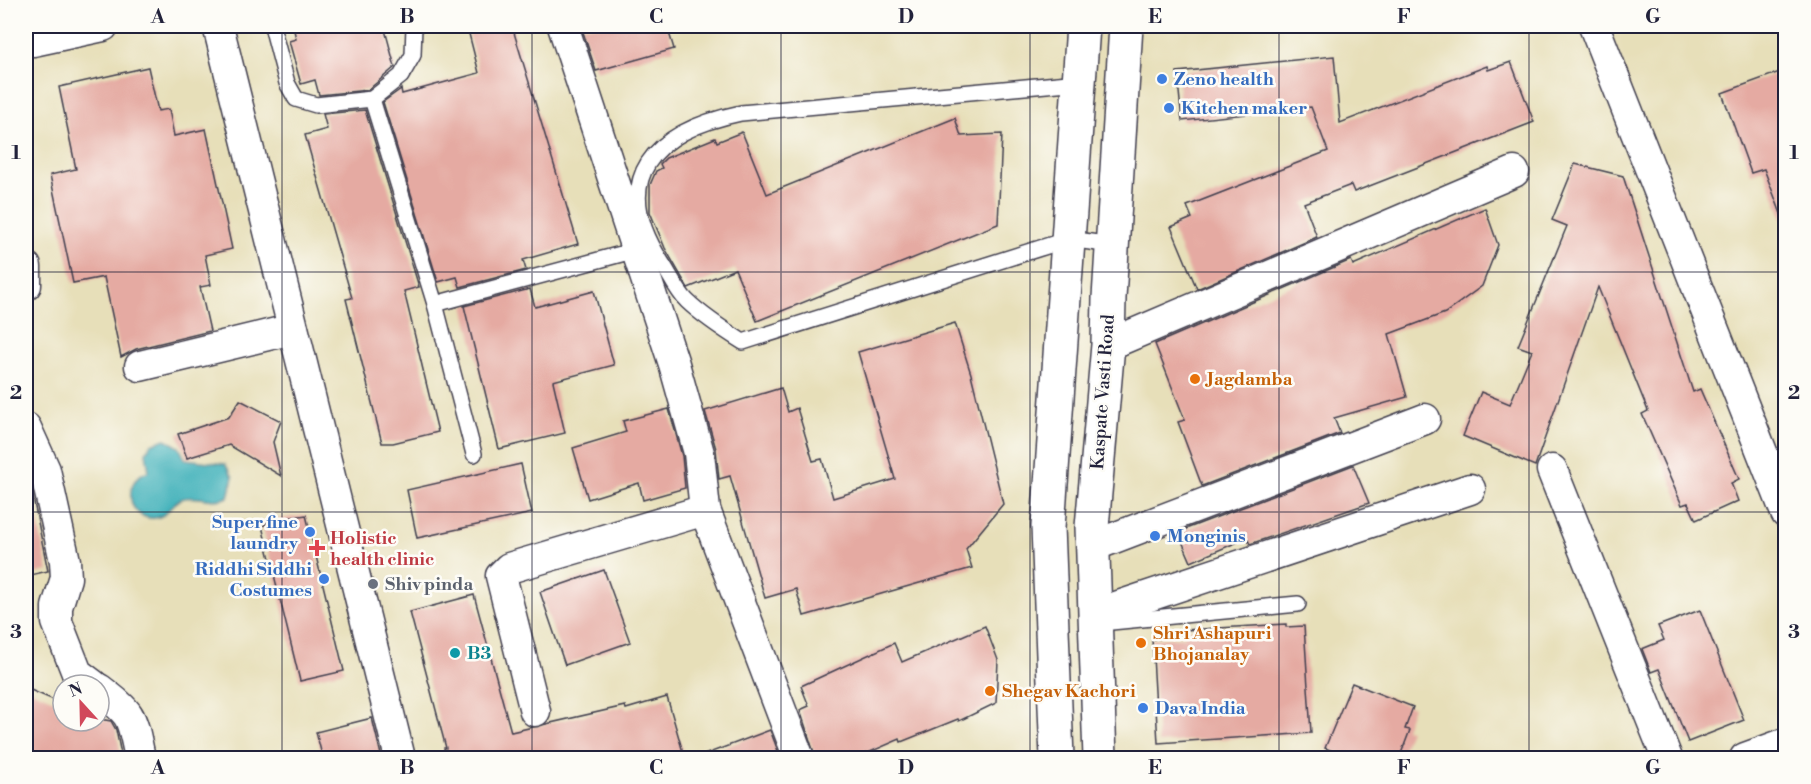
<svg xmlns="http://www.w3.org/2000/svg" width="1811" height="784" font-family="'Libre Bodoni',serif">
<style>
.water{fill:#41b1ba;stroke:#326a7a;stroke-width:1.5}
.building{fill:#e5aaa2}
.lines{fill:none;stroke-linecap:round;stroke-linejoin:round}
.lane-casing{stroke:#403e4e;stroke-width:18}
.street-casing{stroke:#403e4e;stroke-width:33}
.primary-casing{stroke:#403e4e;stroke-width:36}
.lane{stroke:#fff;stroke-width:15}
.street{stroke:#fff;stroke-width:30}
.primary{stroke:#fff;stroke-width:33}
.grid{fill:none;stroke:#22223b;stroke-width:1.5;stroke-opacity:0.55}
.shop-dot{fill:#3f7fe0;stroke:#fdfcf7;stroke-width:2}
.food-dot{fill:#e8710a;stroke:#fdfcf7;stroke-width:2}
.health-dot{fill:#e0444e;stroke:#fdfcf7;stroke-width:2}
.worship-dot{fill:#6b7280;stroke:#fdfcf7;stroke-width:2}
.culture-dot{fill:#0f9aa8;stroke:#fdfcf7;stroke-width:2}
.labels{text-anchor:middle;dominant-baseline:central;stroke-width:5;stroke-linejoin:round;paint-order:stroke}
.shop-label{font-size:18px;font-weight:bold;fill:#366cbe;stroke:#fdfcf7;text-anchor:start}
.food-label{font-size:18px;font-weight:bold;fill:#c56008;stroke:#fdfcf7;text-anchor:start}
.street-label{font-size:18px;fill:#22223b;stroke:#fdfcf7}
.health-label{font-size:18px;font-weight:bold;fill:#be3a42;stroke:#fdfcf7;text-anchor:start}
.worship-label{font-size:18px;font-weight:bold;fill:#5b616d;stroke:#fdfcf7;text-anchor:start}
.culture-label{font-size:18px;font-weight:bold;fill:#0d838f;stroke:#fdfcf7;text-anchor:start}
.neatline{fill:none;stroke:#22223b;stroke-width:2}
.grid-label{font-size:20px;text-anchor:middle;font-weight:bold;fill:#22223b}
</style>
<rect width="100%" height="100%" fill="#fdfcf7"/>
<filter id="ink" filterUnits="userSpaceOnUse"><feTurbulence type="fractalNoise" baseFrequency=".0167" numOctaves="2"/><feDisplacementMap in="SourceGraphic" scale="12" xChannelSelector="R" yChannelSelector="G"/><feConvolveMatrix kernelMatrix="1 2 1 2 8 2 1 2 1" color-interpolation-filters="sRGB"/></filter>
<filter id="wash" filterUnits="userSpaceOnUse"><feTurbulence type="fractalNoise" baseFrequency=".008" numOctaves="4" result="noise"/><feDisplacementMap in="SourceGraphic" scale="24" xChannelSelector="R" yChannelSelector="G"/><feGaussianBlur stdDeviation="1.35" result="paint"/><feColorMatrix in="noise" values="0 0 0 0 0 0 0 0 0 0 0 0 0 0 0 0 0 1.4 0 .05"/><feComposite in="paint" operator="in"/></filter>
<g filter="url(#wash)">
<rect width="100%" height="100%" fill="#e7dfb9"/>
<path class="water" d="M165,439L179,447L185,459L225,464L233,477L228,497C213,505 196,493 181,499C169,504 167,520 150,518C126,516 123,478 149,471L146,453L151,444Z"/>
<g id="blocks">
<g class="building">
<path d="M293,26H384L395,67L368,90L319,95L315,80L301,84L289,41L296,39Z"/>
<path d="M467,26H512L578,244L523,260L526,270L460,287L457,277L438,282L383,102L401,89L402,94L479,73Z"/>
<path d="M581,26H667L674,49L596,71Z"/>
<path d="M1334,56L1340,123L1487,66L1488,70L1511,62L1534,122L1354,192L1351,185L1304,203L1317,237L1197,289L1171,227L1192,218L1187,206L1328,151L1311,107L1182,121L1177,72Z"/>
<path d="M148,67L158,111L169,109L174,136L206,129L232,249L205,255L211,285L200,287L210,331L136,349L121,357L104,277L73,283L50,175L76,169L59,87Z"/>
<path d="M1785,70V219H1783L1764,169L1751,173L1722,93Z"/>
<path d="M365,110L419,287L404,291L438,432L393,443H382L346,299L352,298L305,135L327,129L323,114Z"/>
<path d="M955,118L961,136L1002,134L998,224L757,321L735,269L688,288L665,248L650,212V185L656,171L662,168L660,164L666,158L715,138L717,142L742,132L767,194Z"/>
<path d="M1575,164L1623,176L1693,392L1700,389L1739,479L1731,483L1738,501L1696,520L1688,503L1682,505L1642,414L1648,411L1598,287L1535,466L1463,436L1481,392L1510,404L1532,351L1518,346L1567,226L1552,220Z"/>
<path d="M1485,208L1498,245L1482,286L1445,313L1389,334L1407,397L1334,418L1340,433L1202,486L1178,422L1185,420L1155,344L1351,260L1353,265Z"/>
<path d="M530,289L535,307L594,291L614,365L553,381L565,433L499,449L464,306Z"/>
<path d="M955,323L971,374L1003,504L966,549L972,568L804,616L796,589L765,598L730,476L719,479L716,449L705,411L781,388L788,412L797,408L813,461L822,459L833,498L895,479L858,352Z"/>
<path d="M240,400L281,421L273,442L281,476L229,445L187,458L178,434L229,417Z"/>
<path d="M669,409L682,456L685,488L643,500L639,483L588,499L573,448L626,432L623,421Z"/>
<path d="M521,464L532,513L417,538L407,490Z"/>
<path d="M1353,465L1369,503L1250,544L1247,538L1191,562L1178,532Z"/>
<path d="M26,483H30L48,571L26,576Z"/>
<path d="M306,515L344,671L300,681L262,526L267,524L266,521Z"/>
<path d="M604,570L630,642L565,665L540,592Z"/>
<path d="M474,595L511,732L625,706L626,709L667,697L685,759H445L444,748H446L410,612Z"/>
<path d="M1700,610L1744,720L1688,742L1659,669L1651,672L1642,649L1664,640L1658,626Z"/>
<path d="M1286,624V627L1304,626L1311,733L1158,743L1152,639L1184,637V630Z"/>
<path d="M985,626L998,660L996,703L959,721L958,719L901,742L900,739L854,759H816L800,710L809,706L801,686L894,643L902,662Z"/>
<path d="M1352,683L1413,707L1405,729L1410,730L1399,759H1353L1325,748Z"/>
<path d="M26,688L63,704V721H99V719L111,721L116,730L122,759H26Z"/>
<path d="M372,718L382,759H323L316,732Z"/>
<path d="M770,730L781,759H701V756Z"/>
</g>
</g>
</g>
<g filter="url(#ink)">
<use href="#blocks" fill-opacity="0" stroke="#403e4e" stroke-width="1.5"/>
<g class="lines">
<g class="lane-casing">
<g id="lane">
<path d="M272,26L287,83L296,99L316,105L372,99L401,76L413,55L414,26"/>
<path d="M1079,82L741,113C654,131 607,178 662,263C670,275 677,291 687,301C704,317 724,330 743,342L1069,239L1112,245"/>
<path d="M372,99L435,304L474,454"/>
<path d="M435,304L636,250"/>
<path d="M1101,623L1298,604"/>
</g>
</g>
<g class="street-casing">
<g id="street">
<path d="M218,26L400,758"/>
<path d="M563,26L674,364L699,453L705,510"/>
<path d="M1594,26L1786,513"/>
<path d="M33,41L103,26"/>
<path d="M26,267V285"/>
<path d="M1108,345L1514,172"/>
<path d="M140,366L293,329"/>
<path d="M26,428L45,470L65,561L66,578L57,607V622L77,673L93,685"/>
<path d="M1552,470L1667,758"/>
<path d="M1093,546L1425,419"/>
<path d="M1095,614L1470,489"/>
<path d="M99,689C134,716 131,715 140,758"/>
<path d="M535,711L501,576L509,568L705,510L799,758"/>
<path d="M1745,758L1786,743"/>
</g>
</g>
<g class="primary-casing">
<g id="primary">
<path d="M1057,758L1048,527L1083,26"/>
<path d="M1100,758L1092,527L1108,345L1109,298L1126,26"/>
</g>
</g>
<use href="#lane" class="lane"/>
<use href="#street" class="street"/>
<use href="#primary" class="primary"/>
</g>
</g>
<path class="grid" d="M282,26V758M532,26V758M781,26V758M1030,26V758M1279,26V758M1529,26V758M26,272H1786M26,512H1786"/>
<g class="shop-dot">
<circle cx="1162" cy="79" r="6"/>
<circle cx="1169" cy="108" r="6"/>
<circle cx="310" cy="532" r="6"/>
<circle cx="1155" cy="536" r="6"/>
<circle cx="324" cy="579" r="6"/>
<circle cx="1143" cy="708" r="6"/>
</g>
<g class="food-dot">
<circle cx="1195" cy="379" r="6"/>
<circle cx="1141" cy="643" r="6"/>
<circle cx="990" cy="691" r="6"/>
</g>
<path class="health-dot" d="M314 539h6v6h6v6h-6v6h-6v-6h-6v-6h6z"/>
<circle class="worship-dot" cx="373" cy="584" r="6"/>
<circle class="culture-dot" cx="455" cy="653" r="6"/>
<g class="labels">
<g class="shop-label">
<text x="1174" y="79">Zeno health</text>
<text x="1181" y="108">Kitchen maker</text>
<text x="298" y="522" text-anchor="end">Super fine<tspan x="298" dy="21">laundry</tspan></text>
<text x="1167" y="536">Monginis</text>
<text x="312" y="569" text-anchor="end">Riddhi Siddhi<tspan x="312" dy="21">Costumes</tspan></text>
<text x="1155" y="708">Dava India</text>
</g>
<g class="food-label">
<text x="1207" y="379">Jagdamba</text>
<text x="1153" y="633">Shri Ashapuri<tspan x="1153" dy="21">Bhojanalay</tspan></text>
<text x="1002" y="691">Shegav Kachori</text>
</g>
<g class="street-label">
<text transform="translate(1103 392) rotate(-86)">Kaspate Vasti Road</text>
</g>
<g class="health-label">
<text x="330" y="538">Holistic<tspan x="330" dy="21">health clinic</tspan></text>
</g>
<g class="worship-label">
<text x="385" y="584">Shiv pinda</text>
</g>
<g class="culture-label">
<text x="467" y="653">B3</text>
</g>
</g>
<rect width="1811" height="784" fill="none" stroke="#fdfcf7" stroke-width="66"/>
<g transform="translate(81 703) rotate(338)"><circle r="28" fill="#fdfcf7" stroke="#a5a5ac" stroke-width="1.5"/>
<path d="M0-4.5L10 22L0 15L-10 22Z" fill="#d1495b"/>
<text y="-9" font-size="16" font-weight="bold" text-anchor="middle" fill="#22223b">N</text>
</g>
<rect x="33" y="33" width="1745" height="718" class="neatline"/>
<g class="grid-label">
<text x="158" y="23">A</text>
<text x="407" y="23">B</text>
<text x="656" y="23">C</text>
<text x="906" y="23">D</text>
<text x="1155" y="23">E</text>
<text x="1404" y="23">F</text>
<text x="1653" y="23">G</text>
<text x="16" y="159">1</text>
<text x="1794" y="159">1</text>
<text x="16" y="399">2</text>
<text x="1794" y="399">2</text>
<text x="16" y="638">3</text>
<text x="1794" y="638">3</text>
<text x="158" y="774">A</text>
<text x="407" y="774">B</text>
<text x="656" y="774">C</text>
<text x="906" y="774">D</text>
<text x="1155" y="774">E</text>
<text x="1404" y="774">F</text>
<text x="1653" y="774">G</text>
</g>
</svg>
